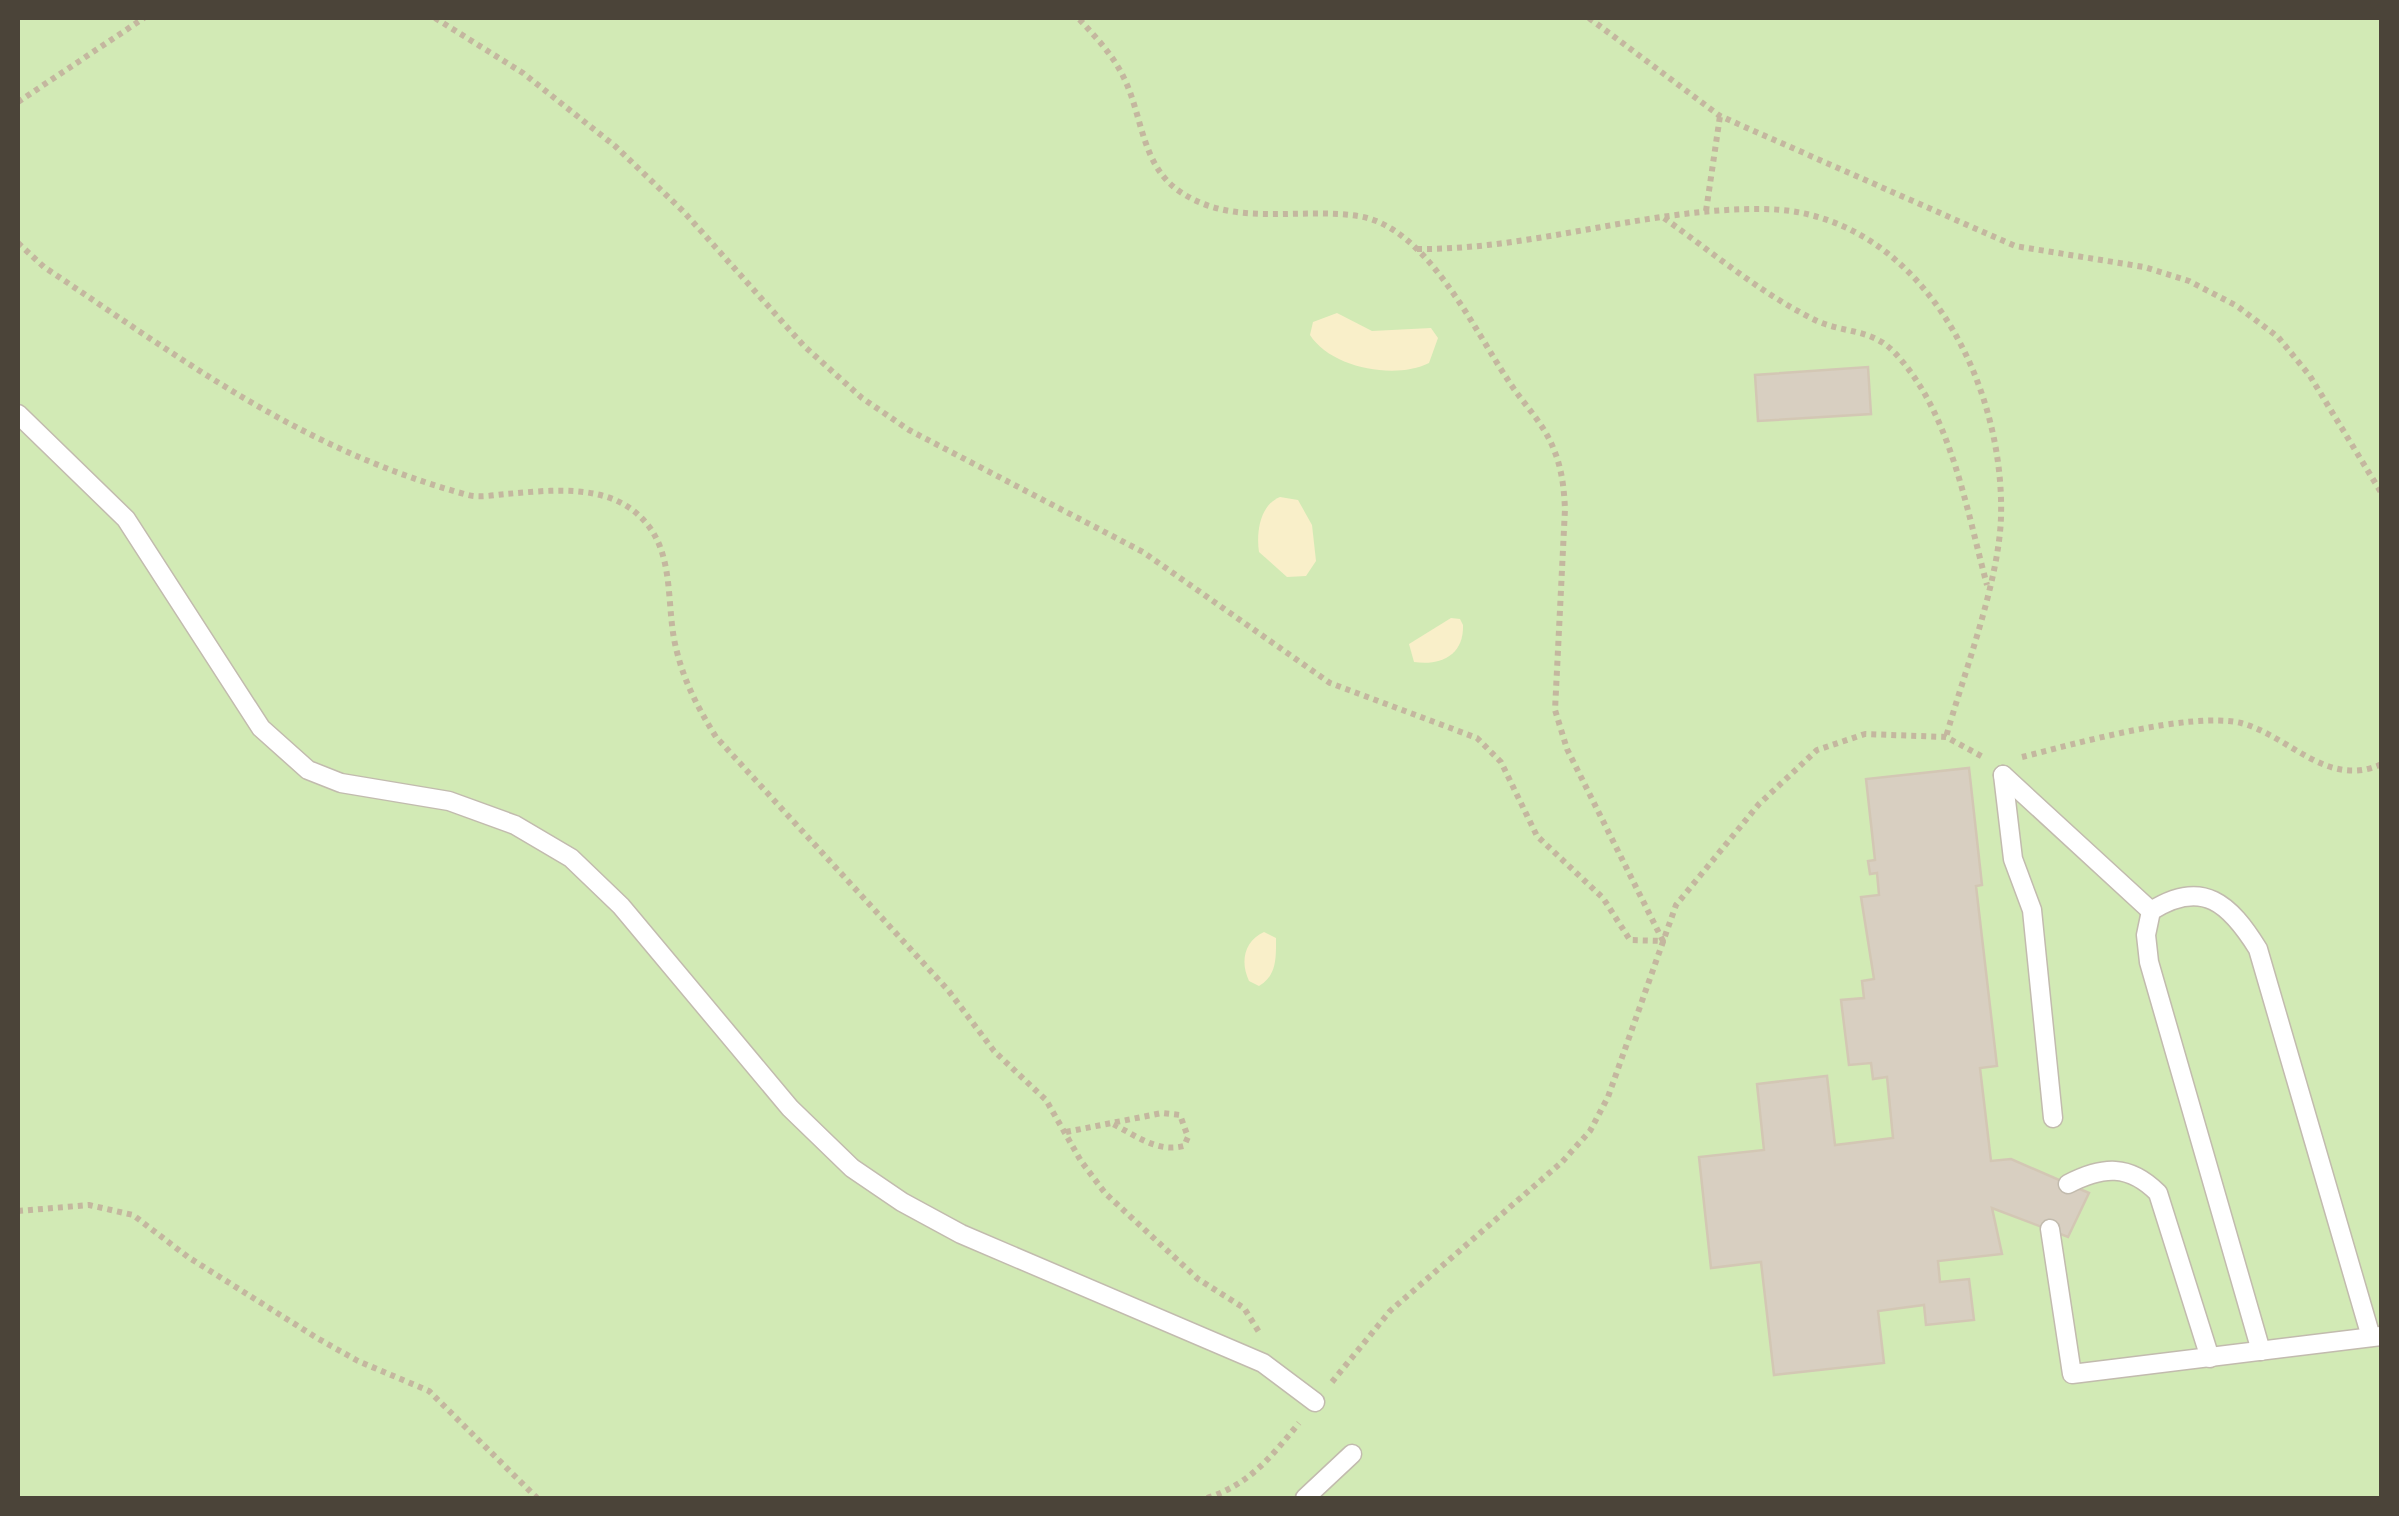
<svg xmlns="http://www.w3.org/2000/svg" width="2399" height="1516" font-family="'Open Sans',sans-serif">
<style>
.green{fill:#d2eab5}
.sand{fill:#f9efc9}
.building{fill:#d8cfc1;stroke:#d3c7b4;stroke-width:2.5}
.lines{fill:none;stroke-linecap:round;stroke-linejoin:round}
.lane-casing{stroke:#c2bbae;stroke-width:21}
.path{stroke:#c4b79f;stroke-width:6;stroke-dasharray:5 5;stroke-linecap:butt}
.lane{stroke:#fff;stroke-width:18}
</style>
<rect width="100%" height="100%" fill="#f6f3ec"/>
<rect class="green" x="18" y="18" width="2363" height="1480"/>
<g class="sand">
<path d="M1337,313L1372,331L1431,328L1438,338L1429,363C1395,380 1331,368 1310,335L1313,322Z"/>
<path d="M1280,497L1298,500L1312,525L1316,561L1306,576L1287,577L1259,552C1256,532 1260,505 1280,497Z"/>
<path d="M1451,618L1460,619L1463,625C1464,655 1441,666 1414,662L1409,644Z"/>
<path d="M1264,932L1276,938C1276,958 1277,975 1259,986L1249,981C1240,962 1244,941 1264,932Z"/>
</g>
<g class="building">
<path d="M1868,367L1871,414L1758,421L1755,375Z"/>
<path d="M1969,768L1982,885L1976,886L1997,1066L1980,1068L1991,1161L2011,1159L2089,1193L2068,1237L1992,1208L2002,1254L1938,1261L1940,1282L1969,1279L1974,1320L1926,1325L1924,1305L1878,1311L1884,1363L1774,1375L1761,1262L1711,1268L1699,1157L1764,1150L1757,1084L1827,1076L1835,1145L1893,1138L1887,1077L1873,1079L1871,1063L1849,1065L1841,1000L1864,998L1862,981L1874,979L1861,897L1879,895L1877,873L1870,874L1868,861L1875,860L1866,779Z"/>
</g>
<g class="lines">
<g class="lane-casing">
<g id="lane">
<path d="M18,414L126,519L261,728L308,770L341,783L449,801L515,825L571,858L621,906L790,1108L852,1168L902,1202L961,1234L1263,1363L1315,1402"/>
<path d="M2003,775L2013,859L2032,910L2053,1118"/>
<path d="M2003,775L2151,911"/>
<path d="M2068,1184C2103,1166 2129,1164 2158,1193L2210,1358"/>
<path d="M2050,1229L2072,1374L2381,1336"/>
<path d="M2261,1351L2149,962L2146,935L2151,911C2203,878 2230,904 2258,949L2371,1337"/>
<path d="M1305,1498L1352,1454"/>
</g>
</g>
<g class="path">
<path d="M435,18L523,73L615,146L684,212L804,346L862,398L909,430L1143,552L1330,683L1477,738L1501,762L1537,836L1603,898L1630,940L1663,941L1567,749L1555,710L1565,509C1564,489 1562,469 1554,450C1544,423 1523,404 1508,380C1473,328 1426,226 1358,216C1299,207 1232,228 1179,191C1141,164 1143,117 1124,78C1113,55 1095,36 1078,18"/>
<path d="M1589,18L1720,116L2015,246L2144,267L2189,281L2237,306L2278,337L2310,376L2382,494"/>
<path d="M18,102L144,18"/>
<path d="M1706,211L1720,116"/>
<path d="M1664,218C1713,253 1763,295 1817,321C1844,333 1872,329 1894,352C1951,412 1966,508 1987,585"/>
<path d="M18,243L44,267C185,361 301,450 468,495C480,498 494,495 506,494C554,490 613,482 647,524C675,558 666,609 676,648C684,682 698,708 716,737L948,990L994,1051L1046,1100L1081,1161L1105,1193L1198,1279L1244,1308L1259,1332"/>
<path d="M1417,249C1534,250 1646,208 1763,209C1917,210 2005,379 2001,517C1999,582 1964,673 1946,737"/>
<path d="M2022,757C2074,744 2191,711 2241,723C2290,736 2327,789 2382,764"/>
<path d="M1066,1132L1162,1113L1180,1115L1188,1137L1184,1146C1157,1153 1135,1135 1111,1123"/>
<path d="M18,1211L89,1205L133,1215L188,1257L317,1338L358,1361L429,1391L537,1498"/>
<path d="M1332,1382L1390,1311L1562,1162L1590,1131L1608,1097L1676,905L1759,804L1817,750L1865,734L1946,737L1983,757"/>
<path d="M1207,1498C1250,1484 1271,1457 1299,1423"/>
</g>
<use href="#lane" class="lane"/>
</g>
<rect width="2399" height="1516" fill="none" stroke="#4b4439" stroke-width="40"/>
</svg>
